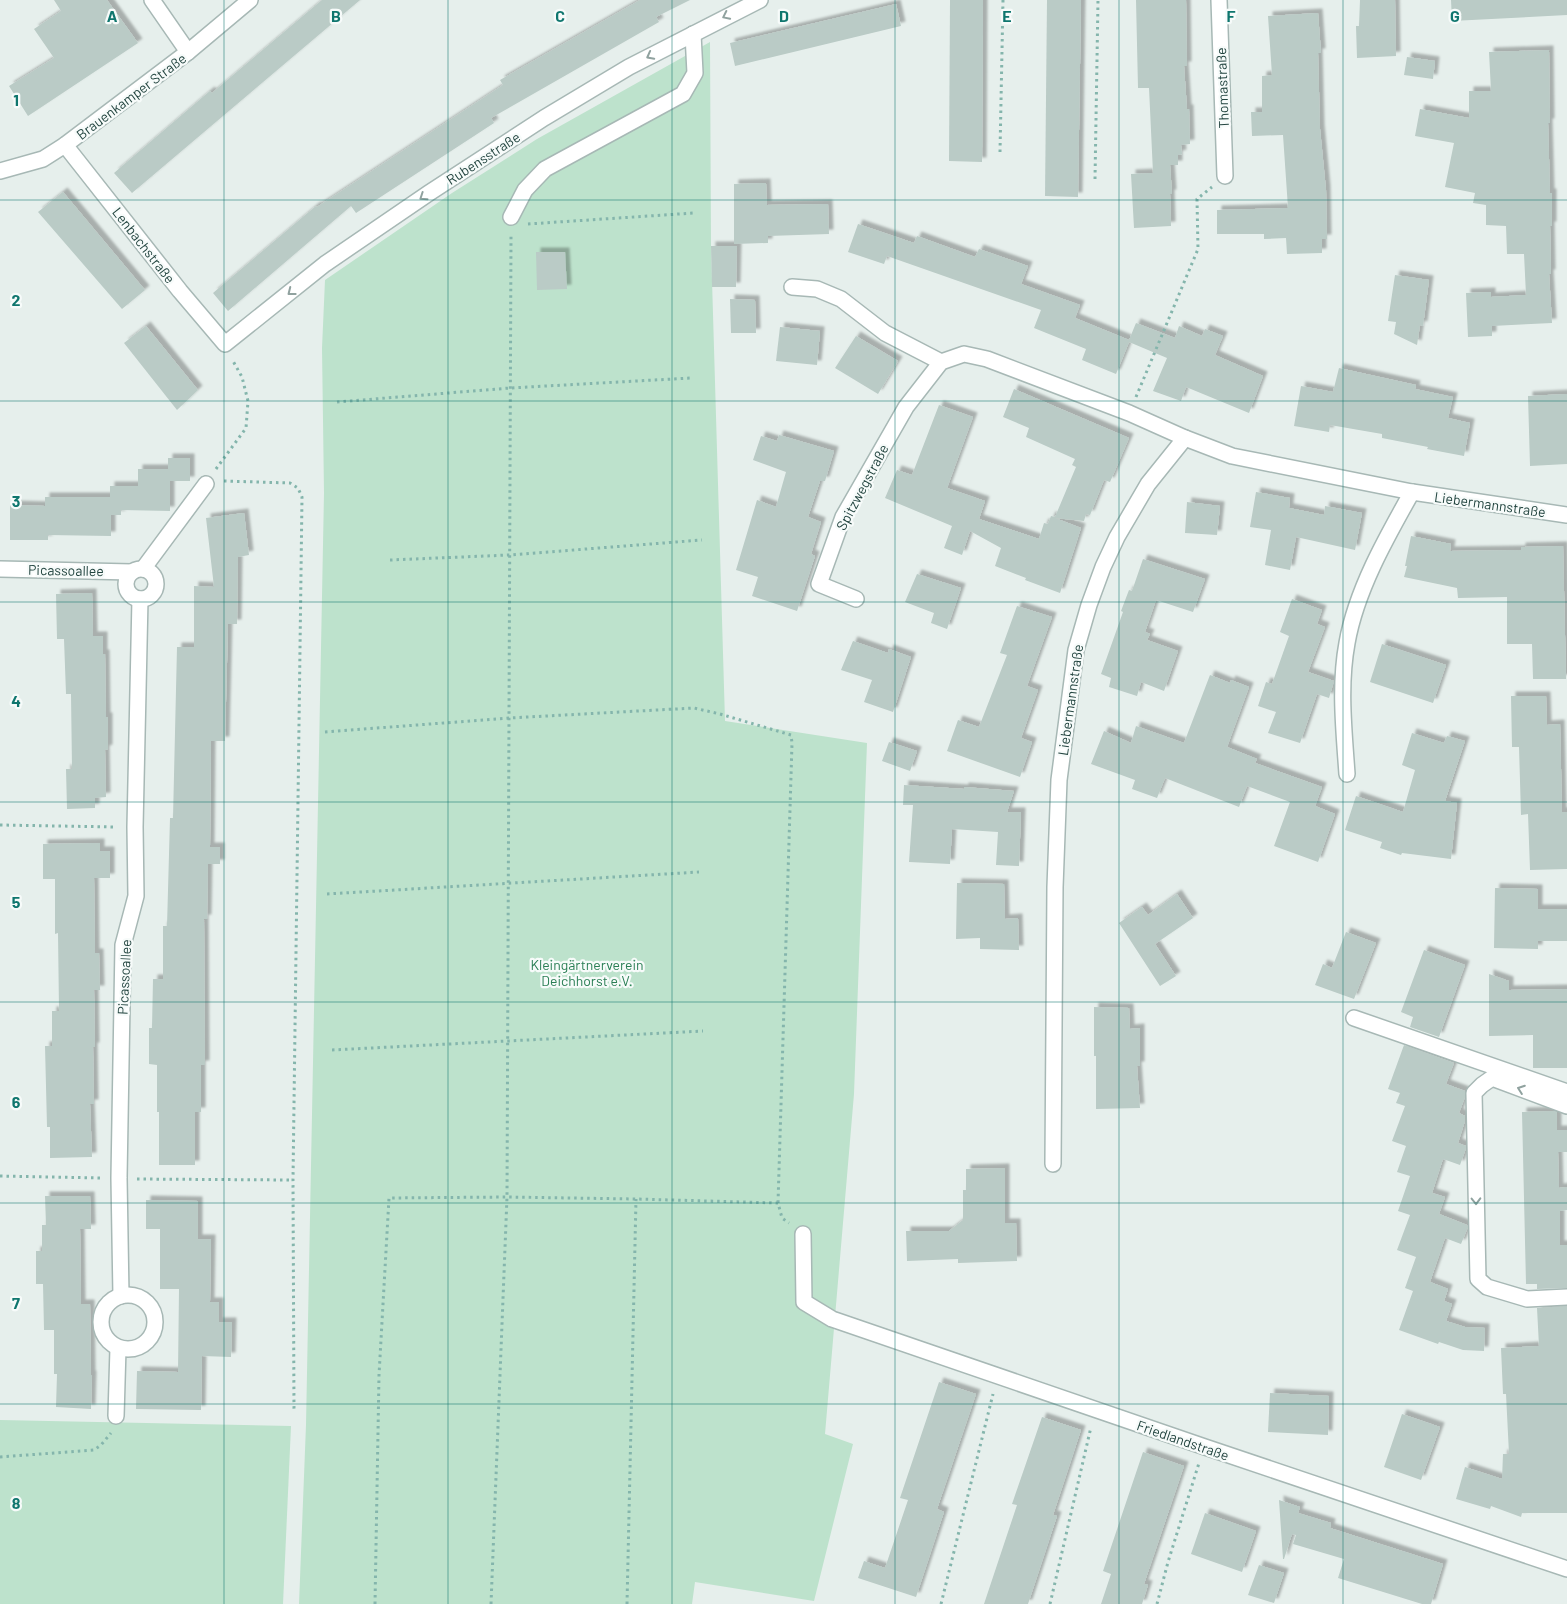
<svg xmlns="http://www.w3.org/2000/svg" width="1567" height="1604" font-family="Barlow,sans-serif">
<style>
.green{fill:#bde2cc}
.building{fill:#bacbc6;filter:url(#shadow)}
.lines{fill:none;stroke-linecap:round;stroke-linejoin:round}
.minor-casing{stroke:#a7b8b5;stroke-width:18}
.path{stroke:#84b5ac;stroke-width:3;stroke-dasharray:2.5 4;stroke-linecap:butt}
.minor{stroke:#fff;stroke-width:15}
.oneway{stroke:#90a29f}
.grid{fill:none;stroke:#0f766e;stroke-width:1;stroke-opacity:0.55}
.labels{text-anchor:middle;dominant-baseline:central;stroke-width:4.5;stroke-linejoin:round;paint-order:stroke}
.street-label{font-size:14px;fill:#22443f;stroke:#f7fbfa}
.park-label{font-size:14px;fill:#297e54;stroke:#f7fbfa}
.grid-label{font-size:16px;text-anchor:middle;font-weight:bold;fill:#0f766e;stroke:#f7fbfa;stroke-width:4.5;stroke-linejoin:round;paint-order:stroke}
</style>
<defs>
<filter id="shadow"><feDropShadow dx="4.5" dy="-4.5" stdDeviation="1" flood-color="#0004"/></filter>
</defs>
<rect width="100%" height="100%" fill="#e6efec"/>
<g class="green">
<path d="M710,42L711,246L725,721L867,743L854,1094L825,1434L853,1444L814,1601L695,1582L692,1604H299L306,1425L324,493L322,348L325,280L452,193L537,139Z"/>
<path d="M0,1420L291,1426L283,1604H0Z"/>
</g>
<g class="building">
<path d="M54,0H107L138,43L28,116L9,86L54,58L34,29L61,11Z"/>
<path d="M322,0H360L132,193L114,173L210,91L212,93Z"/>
<path d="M640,0H690L656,17L659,22L491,118L494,123L356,213L351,206L228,311L213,293L316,206L317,207L503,85L500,80Z"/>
<path d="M950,0H983L982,162L949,161Z"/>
<path d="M1047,0H1081L1078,197L1045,196Z"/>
<path d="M1136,0H1186L1187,66H1184L1187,109H1189L1190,144L1181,145L1182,154L1178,155V165H1170L1172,194H1170L1171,226L1134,228L1131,174L1153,173L1149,88H1138Z"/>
<path d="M1360,0H1395L1396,56L1357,58L1356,26H1359Z"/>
<path d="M1451,0H1567V15L1452,21Z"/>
<path d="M896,4L901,26L735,66L730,43Z"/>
<path d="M1318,13L1321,53H1318L1320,129L1326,190L1327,239H1322V253L1287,254L1286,238L1264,239V234H1217V210L1288,208L1283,135L1252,136L1251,112H1262V76L1272,75L1268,16Z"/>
<path d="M1549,50L1550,123H1548L1550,193H1552V226H1550L1551,274H1549L1552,323L1492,326V336L1468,337L1466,293L1491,292V297L1526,295L1524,254H1507L1506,226L1486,225V205L1473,203L1475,193L1445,187L1454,143L1415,136L1420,109L1469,118V91H1491L1489,52Z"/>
<path d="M1407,57L1435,61L1433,79L1404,75Z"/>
<path d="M766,183L767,205L828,204L829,234L768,236V243L734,244V184Z"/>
<path d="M63,192L145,290L122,309L38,212Z"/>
<path d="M858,224L914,243L917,236L975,257L979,249L1028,266L1021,284L1080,305L1075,318L1129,340L1136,323L1175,338L1179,326L1202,336L1205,329L1223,336L1215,355L1263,376L1249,413L1186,387L1181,401L1153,391L1167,358L1129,342L1116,374L1082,360L1086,349L1034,328L1041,310L887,256L884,264L848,252Z"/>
<path d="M711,246H737L736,287H712Z"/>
<path d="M536,252H565L567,289L537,290Z"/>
<path d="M1395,275L1429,280L1423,326L1420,325L1417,345L1394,334L1396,322L1388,321Z"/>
<path d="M730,299L755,300L756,333H731Z"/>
<path d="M146,326L198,390L177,410L124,343Z"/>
<path d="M780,327L820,331L817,365L776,361Z"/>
<path d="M856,336L898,361L878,394L835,368Z"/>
<path d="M1339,368L1416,385L1415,389L1453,397L1448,418L1470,423L1464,456L1427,449L1428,447L1382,438V434L1330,425L1329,432L1294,426L1301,386L1333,392Z"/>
<path d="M1014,389L1129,438L1110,482L1104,480L1090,515L1086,514L1084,521L1055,518L1081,528L1060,593L1025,580L1026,578L995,566L1001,548L970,531L962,555L944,548L952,526L885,498L897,470L912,475L939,405L973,417L947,488L985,501L979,519L1039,539L1044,523L1048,524L1051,516L1055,517L1076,467L1072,465L1075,459L1026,437L1029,428L1003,417Z"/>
<path d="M1567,394V464L1530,466L1528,396Z"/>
<path d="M779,435L834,451L825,481H820L808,517L821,522L811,554L815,556L797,611L752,596L758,577L736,570L757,500L776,507L786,472L753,460L761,436L777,441Z"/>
<path d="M168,458H190V481H170V511L121,510V515H111V536L48,535V540H10V505L45,506V497H110V486H138V469H168Z"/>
<path d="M1256,492L1290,498L1289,508L1324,515L1325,506L1362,513L1355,550L1296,537L1290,570L1265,565L1271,530L1250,527Z"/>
<path d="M1187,502L1220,506L1217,535L1185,533Z"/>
<path d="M244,513L249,555L238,557L237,624H228L225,741H211L210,847H220V864H208L207,919H204L205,1065H201V1112H195V1165H159V1112H157V1065L149,1064V1028H152L153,979H163V926H167L170,818H173L177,647H194V586L214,587L206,518Z"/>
<path d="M1411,536L1451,544L1450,551L1521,550V547L1563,546L1566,679H1533L1532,644H1507V597L1458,598L1457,588L1404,577L1407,566H1405Z"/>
<path d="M1143,559L1205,579L1193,612L1156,600L1145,632L1150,634L1147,640L1178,651L1164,691L1141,682L1137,696L1109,687L1111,678L1101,674L1123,612L1121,611L1129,590L1132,591Z"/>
<path d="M917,574L961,588L947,629L931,623L934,613L905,602Z"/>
<path d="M92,593L93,636H103V654H105L106,717H108V749L105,750L106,797L95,798V808L67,809L66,769H72L71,694H66L64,639H57L56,594Z"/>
<path d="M1292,599L1322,610L1317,624L1325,627L1308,672L1334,681L1329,698L1317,694L1300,743L1268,733L1276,712L1258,706L1266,682L1272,684L1289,636L1280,632Z"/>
<path d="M1017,606L1052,617L1027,686L1038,690L1021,738L1032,742L1020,777L947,751L958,720L979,727L1007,655L1000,653Z"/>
<path d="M853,641L888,653L889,649L911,657L893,712L864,702L872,680L841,670Z"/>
<path d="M1382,644L1446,665L1433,703L1370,682Z"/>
<path d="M1210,675L1230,683L1231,680L1249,687L1227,747L1257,759L1255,763L1322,787L1315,806L1335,814L1318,862L1274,846L1290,802L1247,786L1239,807L1165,778L1157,798L1132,789L1135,780L1091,764L1104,731L1131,743L1136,726L1184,743Z"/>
<path d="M1511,696H1546L1547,725L1560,724L1562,812H1567V869L1530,870L1528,814L1521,815L1519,747H1512Z"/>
<path d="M1412,733L1444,743L1447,736L1465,741L1445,801L1457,803L1451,859L1402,853L1401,855L1380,848L1382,842L1345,830L1356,796L1403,812L1415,770L1402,765Z"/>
<path d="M889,742L917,751L910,771L882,761Z"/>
<path d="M904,785L964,789V787L1014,791L1007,812H1021L1019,866L996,865L998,832L952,829L950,864L909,862L913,805H903Z"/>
<path d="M100,843V851H110V878H94L95,953H99L100,990H94L95,1047H93L94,1104H90L92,1157L50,1158V1127H47L45,1046H52V1011H59L58,933L55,934V879H43V844Z"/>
<path d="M957,883L1004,884L1005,919L1018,918L1019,950L980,949V938L956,939Z"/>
<path d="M1495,888L1538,889V909H1567V941H1538V949L1494,948Z"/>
<path d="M1177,894L1193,918L1155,944L1176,976L1160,986L1119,923L1142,907L1148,915Z"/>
<path d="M1346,932L1376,943L1354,999L1315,985L1323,964L1332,968Z"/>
<path d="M1424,950L1465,965L1439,1037L1410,1027L1413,1017L1401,1012Z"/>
<path d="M1489,974L1509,981V990L1567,989V1068H1533V1035L1489,1036Z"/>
<path d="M1094,1007L1129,1008L1130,1029L1140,1028V1066H1137L1140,1108L1096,1109V1056H1094Z"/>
<path d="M1404,1045L1454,1063L1446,1084L1465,1091V1097L1459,1113L1465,1116V1121L1458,1143L1466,1146V1148L1460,1165L1443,1159L1432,1193L1445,1197L1439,1214L1467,1225L1468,1227L1461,1244L1445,1238L1430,1282L1448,1289L1444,1301L1452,1304L1446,1321L1465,1327L1485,1328L1484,1351L1463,1350L1439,1342L1438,1344L1399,1330L1413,1291L1405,1288L1416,1257L1397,1250L1410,1215L1398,1211L1410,1176L1397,1172L1406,1146L1392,1141L1405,1106L1396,1103L1400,1093L1388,1089Z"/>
<path d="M1554,1111L1557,1112V1130H1567V1152H1558L1559,1188L1567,1187V1210L1560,1211V1245H1567V1288L1537,1289V1284H1526L1522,1112Z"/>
<path d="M1005,1168V1223H1016L1017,1261L958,1263V1259L907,1261L906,1231H949L963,1220V1190H966V1169Z"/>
<path d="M45,1196H90L91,1229H80L81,1304H90L91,1375H92L91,1409L56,1407L57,1374H54V1330H44L43,1284H36V1251H42V1225H46Z"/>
<path d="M146,1200L198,1201V1239H211L210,1302H219V1322H232L231,1357L202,1356L201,1410L136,1409L137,1371L178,1372L179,1289H160V1229H146Z"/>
<path d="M1567,1306V1513H1522L1521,1517L1491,1506L1490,1509L1456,1499L1465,1467L1502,1479L1503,1454H1509L1506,1394H1503L1501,1348L1539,1346L1537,1308Z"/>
<path d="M939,1382L976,1394L937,1509L944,1512L916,1597L858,1578L864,1561L885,1568L908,1500L900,1498Z"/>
<path d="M1270,1393L1329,1396L1328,1435L1268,1432Z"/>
<path d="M1402,1414L1440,1427L1421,1480L1384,1467Z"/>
<path d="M1042,1417L1081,1430L1053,1515L1057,1516L1028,1604H984L1017,1505L1012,1504Z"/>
<path d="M1143,1452L1184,1466L1144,1584L1148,1585L1142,1604H1101L1111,1574L1103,1571Z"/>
<path d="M1279,1500L1300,1507L1298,1513L1331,1523L1330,1528L1443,1564L1431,1604H1422L1338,1578L1344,1559L1293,1544L1296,1535L1292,1534L1284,1559H1283Z"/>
<path d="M1205,1513L1256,1531L1242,1572L1191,1554Z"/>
<path d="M1259,1565L1284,1573L1274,1603L1248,1595Z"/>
</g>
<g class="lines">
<g class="minor-casing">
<g id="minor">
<path d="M152,0L188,52"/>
<path d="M1219,0L1225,176"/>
<path d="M65,145L180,291L225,344L325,264L429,193L544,118L629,67L760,0"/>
<path d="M0,171L43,159L65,145L188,52L250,0"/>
<path d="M511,217L525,190L545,169L683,94L695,73L693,34"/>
<path d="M792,287L817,289L841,299L885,333L941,362"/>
<circle cx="141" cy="584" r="15"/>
<path d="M0,569L132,572"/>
<path d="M143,569L206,484"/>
<path d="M856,599L819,584L843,517L906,407L941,362L964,354L987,359L1129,413L1185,438"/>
<path d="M1347,774C1344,731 1339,686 1347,643C1356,591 1386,538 1412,492"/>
<path d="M1354,1018L1567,1092"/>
<path d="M1567,1106L1492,1078L1482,1085L1474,1093L1478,1279L1487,1287L1527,1299L1567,1297"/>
<path d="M1053,1164L1055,887L1059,780L1076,650L1089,605L1103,567L1117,537L1148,484L1185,438L1232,456L1412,492L1567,515"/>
<path d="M803,1234L804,1302L832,1319L1205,1447L1567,1569"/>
<circle cx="128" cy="1322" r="27"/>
<path d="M121,1296L119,1178L123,945L136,896L135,827L140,599"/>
<path d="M116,1416L118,1348"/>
</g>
</g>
<g class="path">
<path d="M1000,152L1003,0"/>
<path d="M1095,179L1098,0"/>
<path d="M528,224L694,213"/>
<path d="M1136,397L1198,249L1197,199L1212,187"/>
<path d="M337,402L510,388L691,378"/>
<path d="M216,469L246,428L248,401L242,377L233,361"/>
<path d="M224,481L290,483L298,488L302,497L293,1180L294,1412"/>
<path d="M390,560L509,555L702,540"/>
<path d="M325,732L509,718L694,708L720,714L791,735L792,743L778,1203"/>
<path d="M0,825L117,827"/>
<path d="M327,894L699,872"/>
<path d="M332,1050L703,1031"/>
<path d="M0,1176L100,1178"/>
<path d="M137,1179L293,1180"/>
<path d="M0,1457L94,1450L101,1445L111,1433"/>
<path d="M375,1604L379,1375L389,1198L507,1197L511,235"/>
<path d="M491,1604L507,1197L636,1199L778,1203L782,1218L789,1223"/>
<path d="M627,1604L636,1199"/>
<path d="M941,1604L993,1394"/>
<path d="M1050,1604L1091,1427"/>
<path d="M1157,1604L1168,1562L1199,1463"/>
</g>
<use href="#minor" class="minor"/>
</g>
<defs><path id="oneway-chevron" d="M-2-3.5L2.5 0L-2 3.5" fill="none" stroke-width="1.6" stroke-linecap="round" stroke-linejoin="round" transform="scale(1.25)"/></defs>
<g class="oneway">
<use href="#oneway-chevron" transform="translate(726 16) rotate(154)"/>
<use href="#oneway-chevron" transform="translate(650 56) rotate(152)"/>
<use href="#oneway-chevron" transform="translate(423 197) rotate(146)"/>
<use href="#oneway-chevron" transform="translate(291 292) rotate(142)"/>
<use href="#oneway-chevron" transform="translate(1521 1089) rotate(-160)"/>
<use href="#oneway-chevron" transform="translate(1476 1201) rotate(89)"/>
</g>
<path class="grid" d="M224,0V1604M448,0V1604M672,0V1604M895,0V1604M1119,0V1604M1343,0V1604M0,200H1567M0,401H1567M0,602H1567M0,802H1567M0,1002H1567M0,1203H1567M0,1404H1567"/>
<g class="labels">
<g class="street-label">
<text transform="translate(1222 88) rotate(-92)">Thomastraße</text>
<text transform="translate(131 96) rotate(-37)">Brauenkamper Straße</text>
<text transform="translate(483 158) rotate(-33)">Rubensstraße</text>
<text transform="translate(144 245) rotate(52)">Lenbachstraße</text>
<text transform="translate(862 487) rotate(-62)">Spitzwegstraße</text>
<text transform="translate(1490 504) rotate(8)">Liebermannstraße</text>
<text transform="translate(66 570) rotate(1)">Picassoallee</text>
<text transform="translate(1070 700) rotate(-82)">Liebermannstraße</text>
<text transform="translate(124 977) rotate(-87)">Picassoallee</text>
<text transform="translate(1183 1440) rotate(19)">Friedlandstraße</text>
</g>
<g class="park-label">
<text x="587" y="964">Kleingärtnerverein<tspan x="587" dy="16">Deichhorst e.V.</tspan></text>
</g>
</g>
<g class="grid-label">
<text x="112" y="22">A</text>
<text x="336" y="22">B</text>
<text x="560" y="22">C</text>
<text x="784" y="22">D</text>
<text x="1007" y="22">E</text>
<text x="1231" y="22">F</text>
<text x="1455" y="22">G</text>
<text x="16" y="106">1</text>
<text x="16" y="306">2</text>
<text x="16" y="507">3</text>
<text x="16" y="707">4</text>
<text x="16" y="908">5</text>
<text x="16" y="1108">6</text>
<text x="16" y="1309">7</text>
<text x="16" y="1509">8</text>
</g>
</svg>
